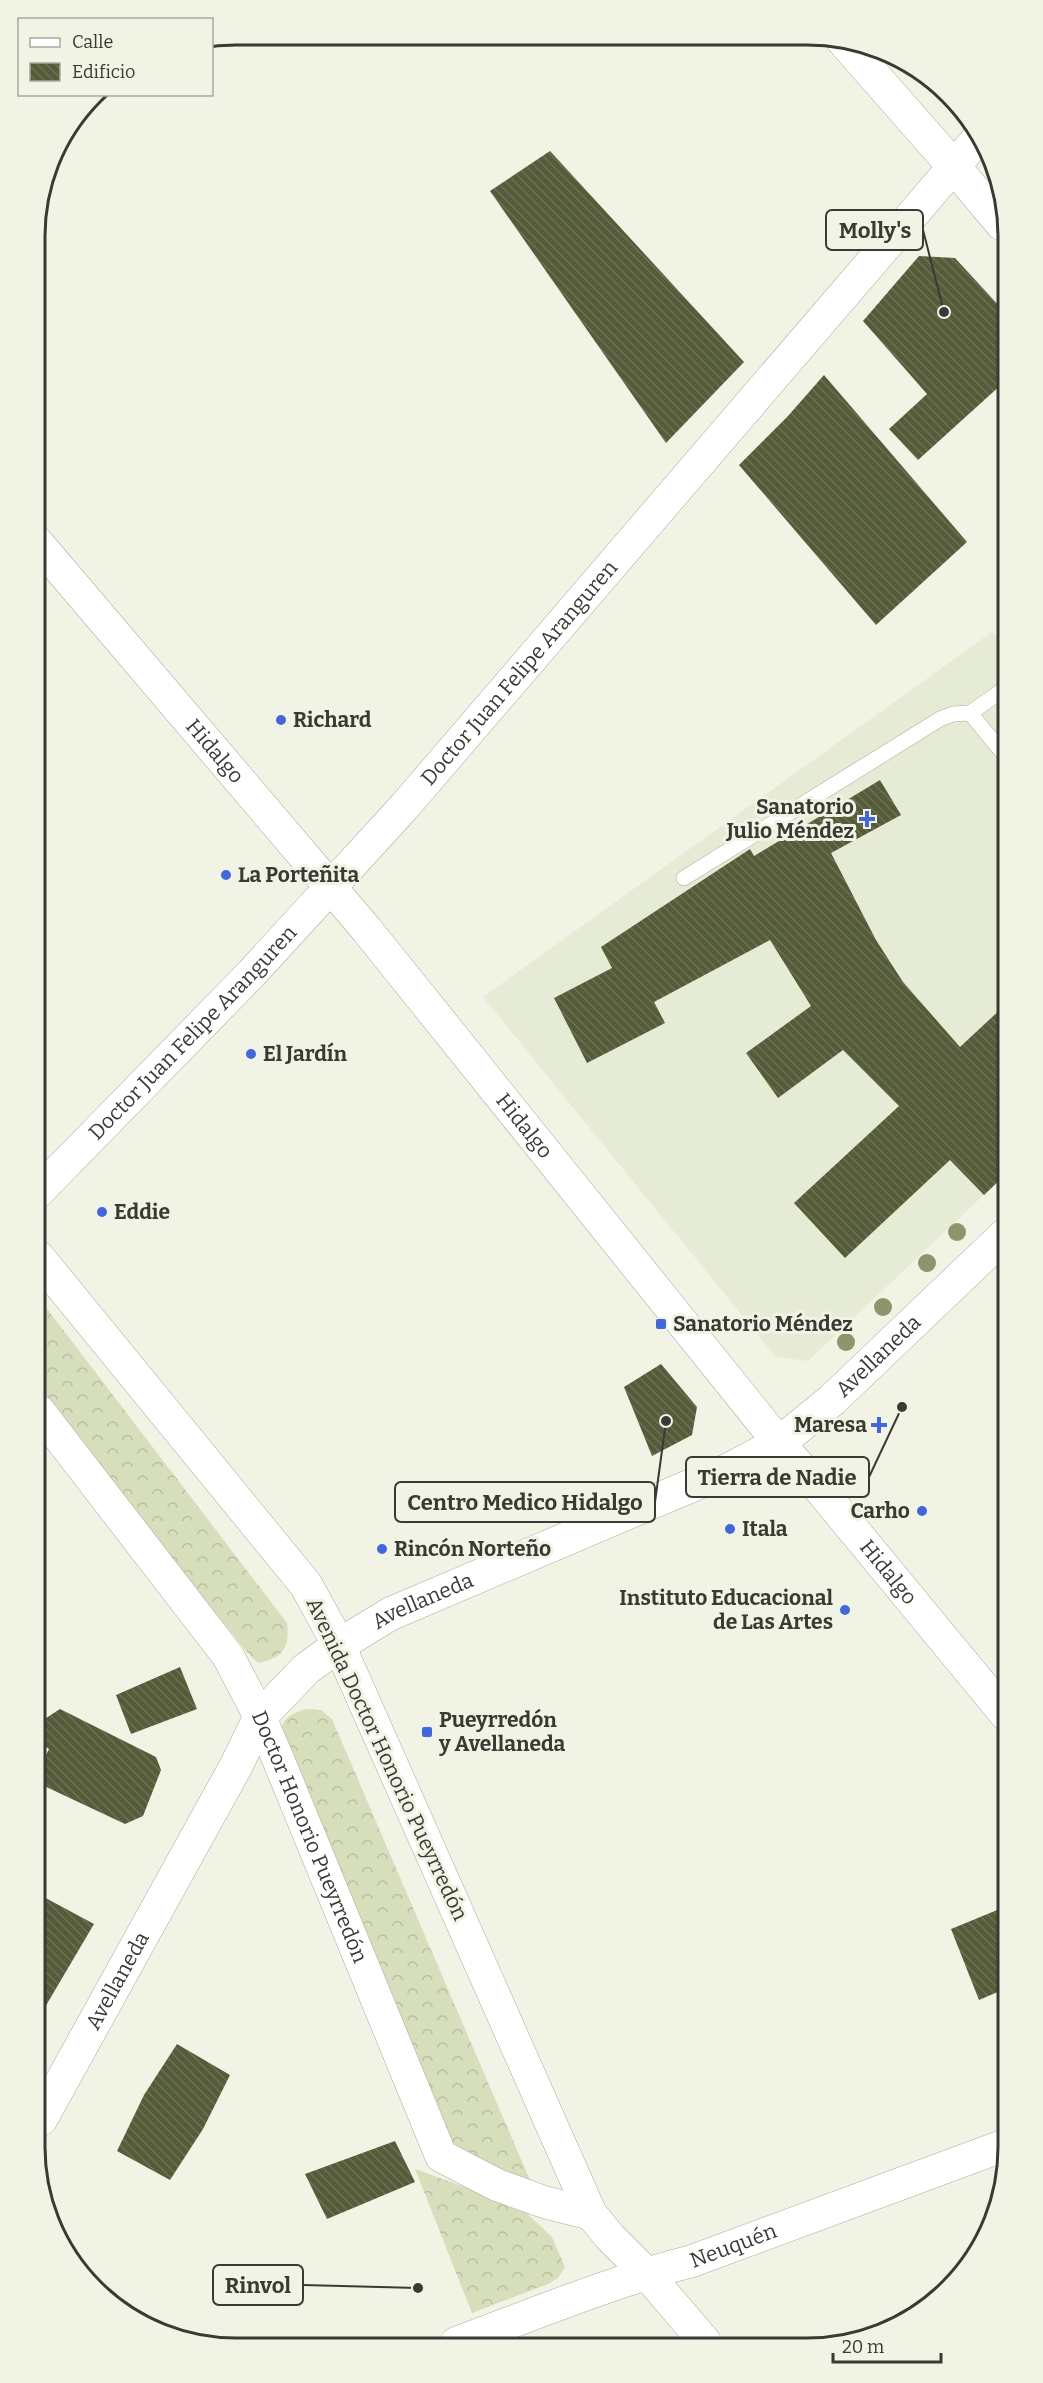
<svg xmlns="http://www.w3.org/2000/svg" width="1043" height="2383" font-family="Bitter,serif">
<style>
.built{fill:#e6ebd5}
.forest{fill:url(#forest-crowns)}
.building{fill:url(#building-back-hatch)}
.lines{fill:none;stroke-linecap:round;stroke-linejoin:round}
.service-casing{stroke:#a8ac9d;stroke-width:16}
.minor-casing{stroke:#a8ac9d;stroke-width:33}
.tertiary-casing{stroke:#a8ac9d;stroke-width:34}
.secondary-casing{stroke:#a8ac9d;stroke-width:34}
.service{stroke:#fff;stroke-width:15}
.minor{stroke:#fff;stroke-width:32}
.tertiary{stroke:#fff;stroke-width:33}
.secondary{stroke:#fff;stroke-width:33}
.tree{fill:#8f956b}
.poi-dot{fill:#4267da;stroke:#f1f4e5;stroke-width:2}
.labels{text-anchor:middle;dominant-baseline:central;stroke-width:6;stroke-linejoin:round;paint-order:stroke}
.street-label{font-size:21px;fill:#393a34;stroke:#f1f4e5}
.poi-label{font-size:21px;font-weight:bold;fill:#393a34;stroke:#f1f4e5;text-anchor:start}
.rim{fill:none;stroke:#393a34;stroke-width:3}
.leader{fill:none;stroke:#393a34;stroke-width:2}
.callout-dot{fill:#393a34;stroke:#f1f4e5;stroke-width:2}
.callout{fill:#f1f4e5;stroke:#393a34;stroke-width:2}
.callout-label{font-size:22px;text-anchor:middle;font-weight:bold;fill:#393a34}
</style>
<defs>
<pattern id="forest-crowns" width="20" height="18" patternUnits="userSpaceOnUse" patternTransform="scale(1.5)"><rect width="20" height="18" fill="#d6debc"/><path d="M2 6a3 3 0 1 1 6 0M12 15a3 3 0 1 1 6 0" fill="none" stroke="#b8bfa2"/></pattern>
<pattern id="building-back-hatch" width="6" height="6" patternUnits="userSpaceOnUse" patternTransform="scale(1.5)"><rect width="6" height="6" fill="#555c39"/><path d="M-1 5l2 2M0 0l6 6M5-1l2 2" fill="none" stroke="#6b7154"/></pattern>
</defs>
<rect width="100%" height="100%" fill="#f1f4e5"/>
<path class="built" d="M992,632L1003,641L1005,1175L808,1361L776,1357L483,997Z"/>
<g class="forest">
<path d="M38,1297L287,1623C290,1649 282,1658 258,1663L247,1652L39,1394Z"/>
<path d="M307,1709L321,1710L332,1719L532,2185L475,2158L452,2142L279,1742C282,1719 285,1715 307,1709Z"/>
<path d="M415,2169L520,2207L552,2237L565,2267L558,2278L548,2284L472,2313Z"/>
</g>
<g class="building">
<path d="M550,151L744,362L666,443L490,191Z"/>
<path d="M919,256L955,258L1002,309V384L918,460L889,429L927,394L863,321Z"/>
<path d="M824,375L967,542L876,625L739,465L788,416Z"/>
<path d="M880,780L901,815L831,853L876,940L903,982L960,1047L1004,1006L1005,1175L984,1195L950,1160L845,1258L794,1203L899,1106L843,1050L778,1098L746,1053L811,1006L770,940L654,1002L665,1023L587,1063L554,998L612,968L601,947L750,849L754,856Z"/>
<path d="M661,1364L697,1407L692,1435L652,1456L624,1387Z"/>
<path d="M180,1667L197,1709L131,1734L116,1695Z"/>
<path d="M60,1709L156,1757L161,1770L143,1816L125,1824L40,1784V1767L49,1749L40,1743V1722Z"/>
<path d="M40,1895L94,1924L41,2014Z"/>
<path d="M1007,1906V1988L979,2000L951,1929Z"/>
<path d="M177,2044L230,2075L203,2129L170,2180L117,2151L144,2095Z"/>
<path d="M395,2141L415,2182L327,2219L305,2174Z"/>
</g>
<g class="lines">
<g class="service-casing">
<g id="service">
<path d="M1003,690L970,713L1003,753"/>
<path d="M684,878L940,719L953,714L970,713"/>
</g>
</g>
<g class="minor-casing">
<g id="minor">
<path id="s1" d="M36,541L367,930L779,1443L823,1493L1007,1716"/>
<path id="s2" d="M38,1192L252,973L404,807L980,136"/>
<path id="s3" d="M39,1411L228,1656L260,1717L278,1759L441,2156L497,2185L544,2202L591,2214"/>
<path d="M339,1645L591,2214L610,2237L646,2273L705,2342"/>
<path id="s4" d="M456,2343C534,2314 611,2282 692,2261L1008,2144"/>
</g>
</g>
<g class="tertiary-casing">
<g id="tertiary">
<path id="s5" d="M41,2119L236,1766L260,1717L306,1669L339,1645L390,1614L728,1470L779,1443L832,1400L1005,1235"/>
</g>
</g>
<g class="secondary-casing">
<g id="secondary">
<path d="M841,38L955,168L1002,224"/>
<path d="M38,1257L306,1585L339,1645"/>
</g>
</g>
<use href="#service" class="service"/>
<use href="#minor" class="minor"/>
<use href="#tertiary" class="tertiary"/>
<use href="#secondary" class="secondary"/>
</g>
<g class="tree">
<circle cx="957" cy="1232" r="9"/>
<circle cx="927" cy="1263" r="9"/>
<circle cx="883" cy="1307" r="9"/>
<circle cx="846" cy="1342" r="9"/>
</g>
<g class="poi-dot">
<circle cx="281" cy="720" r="6"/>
<path d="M864 810h6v6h6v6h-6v6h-6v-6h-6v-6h6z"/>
<circle cx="226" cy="875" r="6"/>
<circle cx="251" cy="1054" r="6"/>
<circle cx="102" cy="1212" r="6"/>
<rect x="655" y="1318" width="12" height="12" rx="3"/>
<path d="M876 1416h6v6h6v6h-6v6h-6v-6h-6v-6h6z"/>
<circle cx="922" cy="1511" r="6"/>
<circle cx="730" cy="1529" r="6"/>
<circle cx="382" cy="1549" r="6"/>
<circle cx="845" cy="1610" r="6"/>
<rect x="421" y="1726" width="12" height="12" rx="3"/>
</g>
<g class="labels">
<g class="street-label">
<text stroke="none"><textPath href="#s2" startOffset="708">Doctor Juan Felipe Aranguren</textPath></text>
<text stroke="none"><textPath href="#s1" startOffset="276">Hidalgo</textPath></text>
<text stroke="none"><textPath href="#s2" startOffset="222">Doctor Juan Felipe Aranguren</textPath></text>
<text stroke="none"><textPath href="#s1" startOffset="762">Hidalgo</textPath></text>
<text stroke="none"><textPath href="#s5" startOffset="1182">Avellaneda</textPath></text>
<text stroke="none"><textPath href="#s1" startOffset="1338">Hidalgo</textPath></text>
<text stroke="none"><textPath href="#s5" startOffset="660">Avellaneda</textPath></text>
<text transform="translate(387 1759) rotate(65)">Avenida Doctor Honorio Pueyrredón</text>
<text stroke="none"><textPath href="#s3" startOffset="508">Doctor Honorio Pueyrredón</textPath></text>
<text stroke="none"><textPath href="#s5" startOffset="158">Avellaneda</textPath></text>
<text stroke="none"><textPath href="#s4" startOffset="294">Neuquén</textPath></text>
</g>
<g class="poi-label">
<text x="293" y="720">Richard</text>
<text x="854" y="807" text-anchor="end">Sanatorio<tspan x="854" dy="24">Julio Méndez</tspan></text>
<text x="238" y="875">La Porteñita</text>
<text x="263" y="1054">El Jardín</text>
<text x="114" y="1212">Eddie</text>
<text x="673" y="1324">Sanatorio Méndez</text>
<text x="867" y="1425" text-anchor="end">Maresa</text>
<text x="910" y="1511" text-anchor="end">Carho</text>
<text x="742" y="1529">Itala</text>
<text x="394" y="1549">Rincón Norteño</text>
<text x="833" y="1598" text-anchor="end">Instituto Educacional<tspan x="833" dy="24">de Las Artes</tspan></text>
<text x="439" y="1720">Pueyrredón<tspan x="439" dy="24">y Avellaneda</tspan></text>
</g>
</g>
<path d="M0 0H1043V2383H0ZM236 45H807A191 191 0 0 1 998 236V2147A191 191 0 0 1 807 2338H236A191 191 0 0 1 45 2147V236A191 191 0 0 1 236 45Z" fill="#f1f4e5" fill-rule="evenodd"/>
<path class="rim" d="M236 45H807A191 191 0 0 1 998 236V2147A191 191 0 0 1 807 2338H236A191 191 0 0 1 45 2147V236A191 191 0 0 1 236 45Z"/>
<path class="leader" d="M944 312L923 230M902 1407L869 1477M666 1421L655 1502M418 2288L303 2285"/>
<g class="callout-dot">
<circle cx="944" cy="312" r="6"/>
<circle cx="902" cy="1407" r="6"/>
<circle cx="666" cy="1421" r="6"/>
<circle cx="418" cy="2288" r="6"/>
</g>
<g class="callout">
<rect x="826" y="210" width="97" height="40" rx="6"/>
<rect x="686" y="1457" width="183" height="40" rx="6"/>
<rect x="395" y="1482" width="260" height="40" rx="6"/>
<rect x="213" y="2265" width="90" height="40" rx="6"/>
</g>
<g class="callout-label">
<text x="875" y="238">Molly's</text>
<text x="777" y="1485">Tierra de Nadie</text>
<text x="525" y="1510">Centro Medico Hidalgo</text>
<text x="258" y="2293">Rinvol</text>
</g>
<rect x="18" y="18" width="195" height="78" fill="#f1f4e5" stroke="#a7aa9e" stroke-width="1.5"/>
<rect x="30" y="38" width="30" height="9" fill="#ffffff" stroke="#a7aa9e" stroke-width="1.5"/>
<text x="72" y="48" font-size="18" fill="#393a34">Calle</text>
<rect x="30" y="63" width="30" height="18" fill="url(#building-back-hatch)" stroke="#a7aa9e" stroke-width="1.5"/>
<text x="72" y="78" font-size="18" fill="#393a34">Edificio</text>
<path d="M833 2353v9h108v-9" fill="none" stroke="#393a34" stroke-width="3"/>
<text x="842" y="2353" font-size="18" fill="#393a34" stroke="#f1f4e5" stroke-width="4.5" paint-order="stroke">20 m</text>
</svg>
